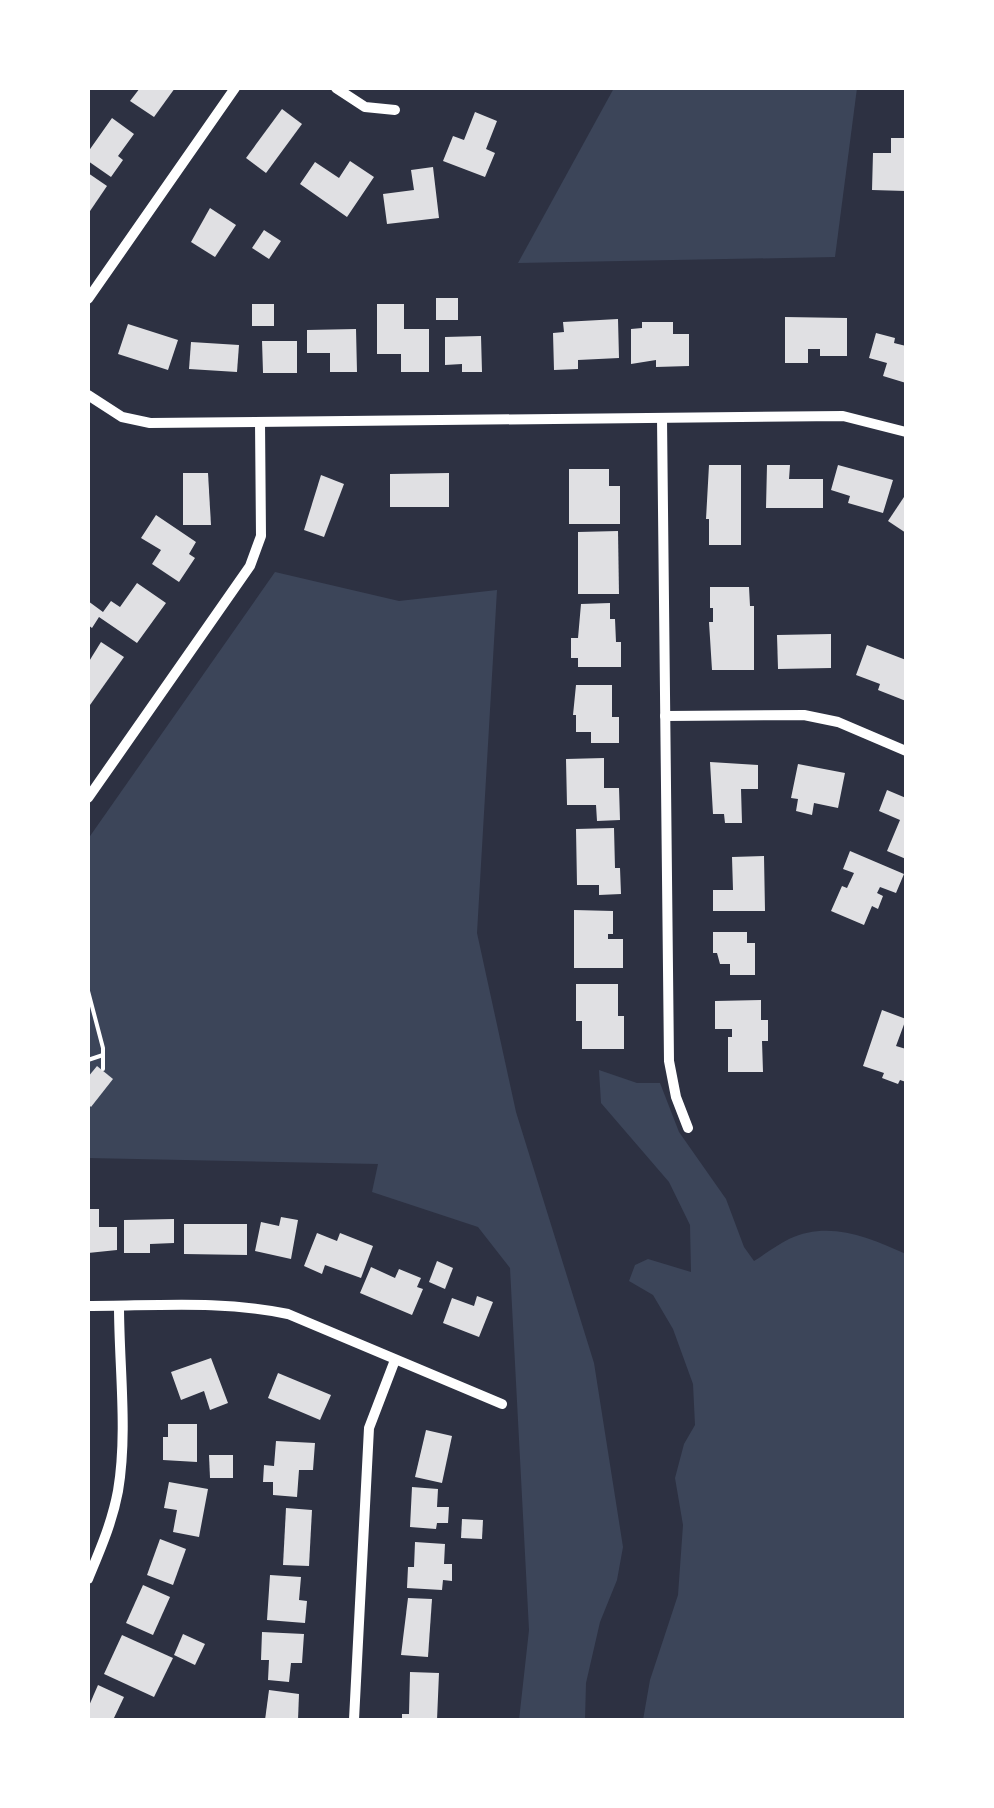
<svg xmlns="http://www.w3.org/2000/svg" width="994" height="1808" font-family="'Asap Condensed',sans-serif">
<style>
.green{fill:#3c4559}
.building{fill:#e0e0e3}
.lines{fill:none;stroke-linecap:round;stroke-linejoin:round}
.path{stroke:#fff;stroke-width:4}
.minor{stroke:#fff;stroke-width:10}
</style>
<rect width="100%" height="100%" fill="#2d3142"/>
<g class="green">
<path d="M614,88H857L835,257L518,263Z"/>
<path d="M275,572L399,601L497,590L477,933L516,1112L594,1363L623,1547L617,1580L600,1622L586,1683L585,1720H519L529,1630L510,1268L478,1227L372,1192L378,1164L88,1158V839Z"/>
<path d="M599,1070L637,1083H660L679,1132L726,1199L744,1247L754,1261C765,1254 777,1245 789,1239C829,1220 868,1237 906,1254V1720H643L650,1680L678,1595L683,1525L675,1478L684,1444L695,1425L693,1384L673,1329L653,1295L629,1281L635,1265L648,1259L691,1272L690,1225L669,1182L601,1103Z"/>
</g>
<g class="building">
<path d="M140,88H175L154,117L130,101Z"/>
<path d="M282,109L302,124L266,173L246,158Z"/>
<path d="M475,112L497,121L486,149L495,153L485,177L443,161L453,136L464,140Z"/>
<path d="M112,118L134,134L118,156L123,160L111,177L88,161V152Z"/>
<path d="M891,138H906V191L872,190L873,153H891Z"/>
<path d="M350,161L374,177L347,217L300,184L315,162L339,178Z"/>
<path d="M433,167L439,218L387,224L383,194L414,190L411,170Z"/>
<path d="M88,173L107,186L88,214Z"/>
<path d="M210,208L236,225L215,257L191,242Z"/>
<path d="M264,230L281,241L269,259L252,248Z"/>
<rect x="436" y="298" width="22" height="22"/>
<rect x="252" y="304" width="22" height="22"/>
<path d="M377,304H404V329H429V372H401V354H377Z"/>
<path d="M785,317L847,318V356H820V349H808V363H785Z"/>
<path d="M618,319L619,358L578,360V369L554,370L553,333L564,332L563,322Z"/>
<path d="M642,322H673V334H689V366L656,367V360L631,364V329L642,328Z"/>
<path d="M128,324L178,340L168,370L118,354Z"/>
<path d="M356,329L357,372H330V353H307V330Z"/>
<path d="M876,333L895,338L894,343L906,346V383L883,376L887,363L869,358Z"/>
<path d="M481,336L482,372H462V364L445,365V337Z"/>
<path d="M262,341H297V373H263Z"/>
<path d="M191,342L239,345L237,372L189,369Z"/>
<path d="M709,465H741V545H709V519H706Z"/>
<path d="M767,465H790L789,479H823V508H766Z"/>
<path d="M838,465L893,480L883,513L848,503L850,496L831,490Z"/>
<path d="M569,469H609V486H620V524H569Z"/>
<path d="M183,473H208L211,525H183Z"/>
<path d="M449,473V507H390V474Z"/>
<path d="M321,475L344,484L324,537L304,530Z"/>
<path d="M906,494V533L888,521Z"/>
<path d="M156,515L196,542L189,554L195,558L179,582L152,564L161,550L141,538Z"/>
<path d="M618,531L619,594H578V532Z"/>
<path d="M137,583L166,603L137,643L99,617L92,628L88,625V601L103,612L111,601L120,607Z"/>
<path d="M710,587H749L750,606H754V670H712L709,622H713V608H710Z"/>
<path d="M610,603V619H615L616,642H621V667H578V658H571V638H578L581,604Z"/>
<path d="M831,634V668L778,669L777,635Z"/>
<path d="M101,642L124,657L90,705L88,703V663Z"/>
<path d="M867,645L906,660V701L878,690L880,684L856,675Z"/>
<path d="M576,685H612V717H619V743H591V732H576V715H573Z"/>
<path d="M604,758V788H619L620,820L597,821L596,805H567L566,759Z"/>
<path d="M710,762L758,765V789H741L742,823H725L724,814H713Z"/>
<path d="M798,764L845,773L838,808L814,803L812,815L796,811L798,799L791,798Z"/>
<path d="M887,790L906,798V859L887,851L900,820L879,811Z"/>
<path d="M614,828L615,868H620L621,894L599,895V885H577L576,829Z"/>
<path d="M850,851L904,874L896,893L880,887L877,893L883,896L878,909L872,906L864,925L831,911L842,886L847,888L854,873L843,869Z"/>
<path d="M764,856L765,911H713V890H733L732,857Z"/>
<path d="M574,910L613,911V934H608V939H623V968H574Z"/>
<path d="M713,932H747V943H755V975H730V964H720L717,953H713Z"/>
<path d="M576,984H618V1016H624V1049H582V1021H576Z"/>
<path d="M761,1000V1020H768V1041H762L763,1072H728V1037H732V1029H715V1001Z"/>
<path d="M882,1010L906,1019L896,1046L906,1049V1082L900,1080L898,1084L882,1078L884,1073L863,1066Z"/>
<path d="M97,1066L113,1079L91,1107L88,1104V1077Z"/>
<path d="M88,1209H99V1227H117V1250L88,1253Z"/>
<path d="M281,1217L298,1220L291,1259L255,1251L261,1222L279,1226Z"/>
<path d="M174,1219V1243L150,1244V1253H124V1220Z"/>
<path d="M184,1224H247V1255L184,1254Z"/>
<path d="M317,1233L337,1241L340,1233L373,1246L361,1278L325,1265L322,1274L304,1266Z"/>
<path d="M437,1261L453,1268L445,1289L429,1282Z"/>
<path d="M371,1267L395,1278L399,1269L421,1278L417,1287L423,1289L412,1315L360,1293Z"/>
<path d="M477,1296L493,1302L479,1337L443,1323L452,1298L474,1306Z"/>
<path d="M211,1358L228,1403L210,1410L204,1391L181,1400L171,1372Z"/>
<path d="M278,1373L331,1395L320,1420L268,1398Z"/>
<path d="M168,1424H197V1462L163,1460V1437H168Z"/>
<path d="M426,1430L452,1436L442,1483L415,1477Z"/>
<path d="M276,1441L315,1443L313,1470H299L297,1497L273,1495V1482H263L264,1465L274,1466Z"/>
<path d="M209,1455H233V1478H210Z"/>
<path d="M169,1482L208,1489L199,1537L173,1532L177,1510L164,1508Z"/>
<path d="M412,1487L438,1489L437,1507H449L448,1523H437L436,1529L410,1527Z"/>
<path d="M286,1508L312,1510L309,1566L283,1565Z"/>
<path d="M462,1519L483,1520L482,1539L461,1538Z"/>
<path d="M160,1539L186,1549L173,1585L147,1575Z"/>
<path d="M415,1542L445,1544L444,1564H452V1581L443,1580L442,1590L407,1588L408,1567H414Z"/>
<path d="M270,1575L301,1577L299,1600L307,1601L305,1623L267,1620Z"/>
<path d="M143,1585L170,1597L153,1635L126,1623Z"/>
<path d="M408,1598L432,1599L428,1657L401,1655Z"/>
<path d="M262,1632L304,1634L302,1663H291L289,1682L268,1680L269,1660H261Z"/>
<path d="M183,1634L205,1644L195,1665L174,1655Z"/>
<path d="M122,1635L173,1658L154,1697L104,1674Z"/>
<path d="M410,1672L439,1673L437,1720H402V1714H409Z"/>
<path d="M98,1685L124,1697L113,1720H88V1708Z"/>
<path d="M269,1690L299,1694L298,1720H265Z"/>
</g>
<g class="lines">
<g class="path">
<path d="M88,991L103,1048V1069"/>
<path d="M88,1060L103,1055"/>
</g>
<g class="minor">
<path d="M336,88L365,107L395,110"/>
<path d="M88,299L235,88"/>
<path d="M88,395L122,417L150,423L843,416L906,432"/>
<path d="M662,418L669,1061L676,1097L688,1128"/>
<path d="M665,716L804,715L838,722L906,751"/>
<path d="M88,798L250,566L261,536L260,422"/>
<path d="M88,1306C155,1306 222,1300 288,1314L502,1404"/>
<path d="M88,1579C100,1550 112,1523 118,1491C128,1432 119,1366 119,1306"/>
<path d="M354,1720L369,1428L395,1360"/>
</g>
</g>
<rect width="994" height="1808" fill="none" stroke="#ffffff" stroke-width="180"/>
</svg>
